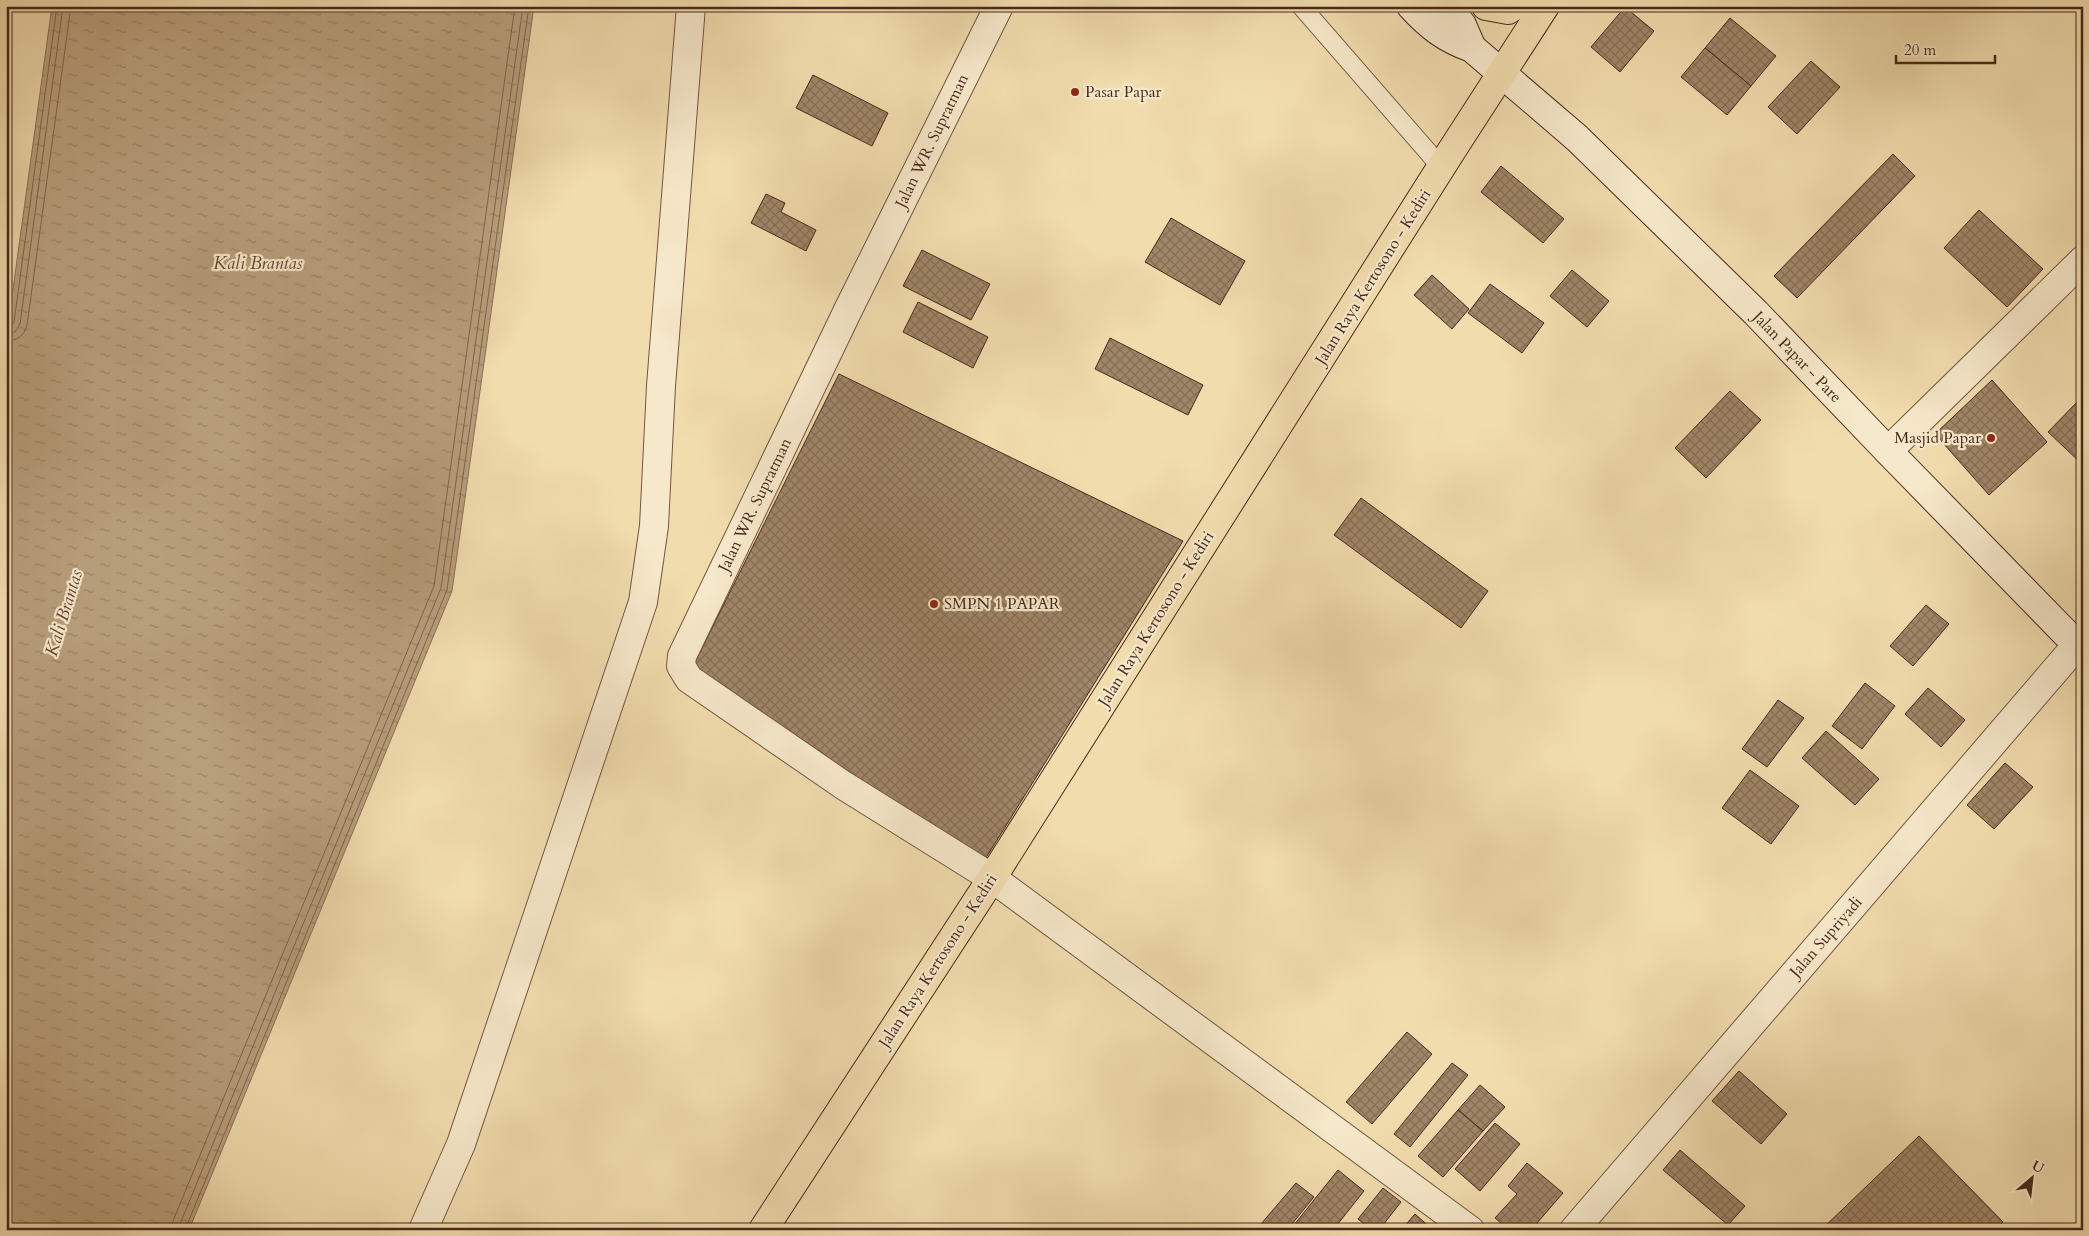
<svg xmlns="http://www.w3.org/2000/svg" width="2089" height="1236" font-family="Cardo,serif">
<style>
.water{fill:url(#water-ripples);stroke:#8b7056}
.lines{fill:none;stroke-linecap:round;stroke-linejoin:round}
.shore{stroke:#80644c;stroke-width:1}
.building{fill:url(#building-cross-hatch);stroke:#48291c}
.lane-casing{stroke:#725640;stroke-width:20}
.street-casing{stroke:#725640;stroke-width:30}
.secondary-casing{stroke:#48291c;stroke-width:30}
.highway-casing{stroke:#48291c;stroke-width:30}
.lane{stroke:#f6e8ca;stroke-width:18}
.street{stroke:#f6e8ca;stroke-width:28}
.secondary{stroke:#f6e8ca;stroke-width:28}
.highway{stroke:#f1dcae;stroke-width:28}
.poi-dot{fill:#8f2418;stroke:#f6e8ca;stroke-width:2}
.labels{text-anchor:middle;dominant-baseline:central;stroke-width:4.5;stroke-linejoin:round;paint-order:stroke}
.poi-label{font-size:16px;fill:#48291c;stroke:#f6e8ca;text-anchor:start}
.street-label{font-size:16px;fill:#48291c;stroke:#f6e8ca}
.water-label{font-size:18px;font-style:italic;fill:#644634;stroke:#f6e8ca}
</style>
<defs>
<pattern id="water-ripples" width="26" height="14" patternUnits="userSpaceOnUse" patternTransform="scale(1.25)"><rect width="26" height="14" fill="#b89f7c"/><path d="M2 4q2-2 4 0t4 0M15 11q2-2 4 0t4 0" fill="none" stroke="#988265"/></pattern>
<pattern id="building-cross-hatch" width="8" height="8" patternUnits="userSpaceOnUse" patternTransform="scale(1.25)"><rect width="8" height="8" fill="#a08668"/><path d="M0 0l8 8M0 8l8-8" fill="none" stroke="#846e55"/></pattern>
</defs>
<rect width="100%" height="100%" fill="#f1dcae"/>
<filter id="stains"><feTurbulence type="fractalNoise" baseFrequency=".004" numOctaves="4"/><feColorMatrix values="0 0 0 0 .2 0 0 0 0 .09 0 0 0 0 .02 0 0 0 .5 -.17"/></filter>
<radialGradient id="worn" r=".72"><stop offset=".6" stop-color="#630" stop-opacity="0"/><stop offset="1" stop-color="#630" stop-opacity=".3"/></radialGradient>
<path class="water" d="M52,6H534L452,591L189,1230H6V340Z"/>
<g class="lines">
<g class="shore">
<path d="M6,328L11,327L14,322L57,6"/>
<path d="M6,334L15,332L20,324L63,6"/>
<path d="M6,341C17,341 24,336 27,325L71,6"/>
<path d="M171,1230L173,1221L434,586L515,6"/>
<path d="M179,1230L180,1224L441,588L523,6"/>
<path d="M185,1230L447,590L529,6"/>
</g>
</g>
<g class="building">
<path d="M1625,7L1654,31L1620,72L1591,47Z"/>
<path d="M1730,18L1776,56L1751,86L1705,48Z"/>
<path d="M1705,48L1751,86L1727,115L1681,77Z"/>
<path d="M1811,61L1840,87L1797,134L1768,107Z"/>
<path d="M813,75L888,113L872,146L796,108Z"/>
<path d="M1893,154L1915,176L1797,298L1774,276Z"/>
<path d="M1501,166L1564,219L1543,243L1481,192Z"/>
<path d="M766,194L785,203L781,212L816,230L806,251L751,223Z"/>
<path d="M1979,210L2043,269L2007,307L1944,248Z"/>
<path d="M1171,218L1245,261L1220,305L1145,262Z"/>
<path d="M922,250L990,284L971,320L903,286Z"/>
<path d="M1572,270L1609,301L1587,327L1550,296Z"/>
<path d="M1432,275L1469,309L1452,329L1414,295Z"/>
<path d="M1490,284L1544,323L1522,353L1468,313Z"/>
<path d="M918,302L988,337L973,368L903,332Z"/>
<path d="M1110,338L1203,385L1188,415L1095,369Z"/>
<path d="M839,374L1183,541L984,861L692,668Z"/>
<path d="M1992,380L2047,442L1989,495L1935,434Z"/>
<path d="M1730,391L1761,420L1706,478L1675,448Z"/>
<path d="M2081,398L2083,400V465L2048,432Z"/>
<path d="M1361,498L1488,591L1461,628L1334,535Z"/>
<path d="M1926,605L1949,624L1913,666L1890,646Z"/>
<path d="M1865,683L1895,706L1862,749L1832,726Z"/>
<path d="M1928,688L1965,720L1941,747L1905,714Z"/>
<path d="M1778,700L1804,718L1767,767L1742,749Z"/>
<path d="M1826,731L1879,779L1855,805L1802,758Z"/>
<path d="M2005,763L2033,787L1994,829L1967,805Z"/>
<path d="M1750,770L1799,806L1771,844L1722,808Z"/>
<path d="M1407,1032L1432,1054L1372,1124L1346,1102Z"/>
<path d="M1452,1063L1468,1075L1410,1147L1394,1134Z"/>
<path d="M1739,1071L1787,1114L1761,1144L1712,1101Z"/>
<path d="M1480,1085L1505,1107L1483,1131L1458,1110Z"/>
<path d="M1458,1110L1483,1131L1443,1177L1418,1156Z"/>
<path d="M1495,1123L1520,1144L1480,1191L1455,1169Z"/>
<path d="M1919,1136L2003,1222L1995,1230H1821Z"/>
<path d="M1680,1150L1745,1206L1728,1225L1663,1170Z"/>
<path d="M1527,1163L1563,1193L1531,1230H1509L1495,1218L1517,1194L1508,1186Z"/>
<path d="M1338,1170L1364,1191L1333,1230H1290Z"/>
<path d="M1296,1183L1314,1197L1287,1230H1268L1261,1224Z"/>
<path d="M1383,1188L1401,1202L1379,1230H1372L1358,1219Z"/>
<path d="M1415,1214L1433,1230H1401Z"/>
</g>
<g class="lines">
<g class="lane-casing">
<path id="lane" d="M1301,6L1442,168"/>
</g>
<g class="street-casing">
<g id="street">
<path d="M999,6L849,308L682,656L681,666L689,679L843,785L992,878L1470,1230"/>
<path d="M1888,451L2083,260"/>
<path d="M423,1230L461,1144L643,602L654,526L661,386L691,6"/>
<path d="M1574,1230L2083,638"/>
</g>
</g>
<g class="secondary-casing">
<g id="secondary">
<path d="M1411,6C1429,26 1446,39 1472,48L1577,138L1756,313L1888,451L2083,651"/>
<path d="M1447,6L1462,25L1472,48"/>
</g>
</g>
<g class="highway-casing">
<g id="highway">
<path d="M1486,6L1508,10L1514,6"/>
<path d="M763,1230L992,878L1452,150L1545,6"/>
</g>
</g>
<use href="#lane" class="lane"/>
<use href="#street" class="street"/>
<use href="#secondary" class="secondary"/>
<use href="#highway" class="highway"/>
</g>
<g class="poi-dot">
<circle cx="1075" cy="92" r="5"/>
<circle cx="1991" cy="438" r="5"/>
<circle cx="934" cy="604" r="5"/>
</g>
<g class="labels">
<g class="poi-label">
<text x="1085" y="92">Pasar Papar</text>
<text x="1981" y="438" text-anchor="end">Masjid Papar</text>
<text x="944" y="604">SMPN 1 PAPAR</text>
</g>
<g class="street-label">
<text transform="translate(932 141) rotate(-64)">Jalan WR. Supratman</text>
<text transform="translate(1373 277) rotate(-58)">Jalan Raya Kertosono - Kediri</text>
<text transform="translate(1797 357) rotate(46)">Jalan Papar - Pare</text>
<text transform="translate(755 505) rotate(-64)">Jalan WR. Supratman</text>
<text transform="translate(1156 619) rotate(-58)">Jalan Raya Kertosono - Kediri</text>
<text transform="translate(1826 937) rotate(-49)">Jalan Supriyadi</text>
<text transform="translate(938 961) rotate(-57)">Jalan Raya Kertosono - Kediri</text>
</g>
<g class="water-label">
<text x="258" y="263">Kali Brantas</text>
<text transform="translate(64 613) rotate(-73)">Kali Brantas</text>
</g>
</g>
<rect width="2089" height="1236" fill="none" stroke="#f1dcae" stroke-width="25"/>
<rect x="8" y="8" width="2074" height="1221" fill="none" stroke="#48291c" stroke-width="2.5"/>
<rect x="12" y="12" width="2064" height="1211" fill="none" stroke="#48291c"/>
<g transform="translate(2032 1178) rotate(28)" stroke="#f6e8ca" stroke-width="4" paint-order="stroke">
<path d="M0-4L9 19L0 12L-9 19Z" fill="#48291c"/>
<text y="-8" font-size="14" font-weight="bold" text-anchor="middle" fill="#48291c">U</text>
</g>
<path d="M1896 55v8h99v-8" fill="none" stroke="#48291c" stroke-width="2.5"/>
<text x="1904" y="55" font-size="15" fill="#48291c" stroke="#f6e8ca" stroke-width="4" paint-order="stroke">20 m</text>
<rect width="100%" height="100%" filter="url(#stains)"/>
<rect width="100%" height="100%" fill="url(#worn)"/>
</svg>
